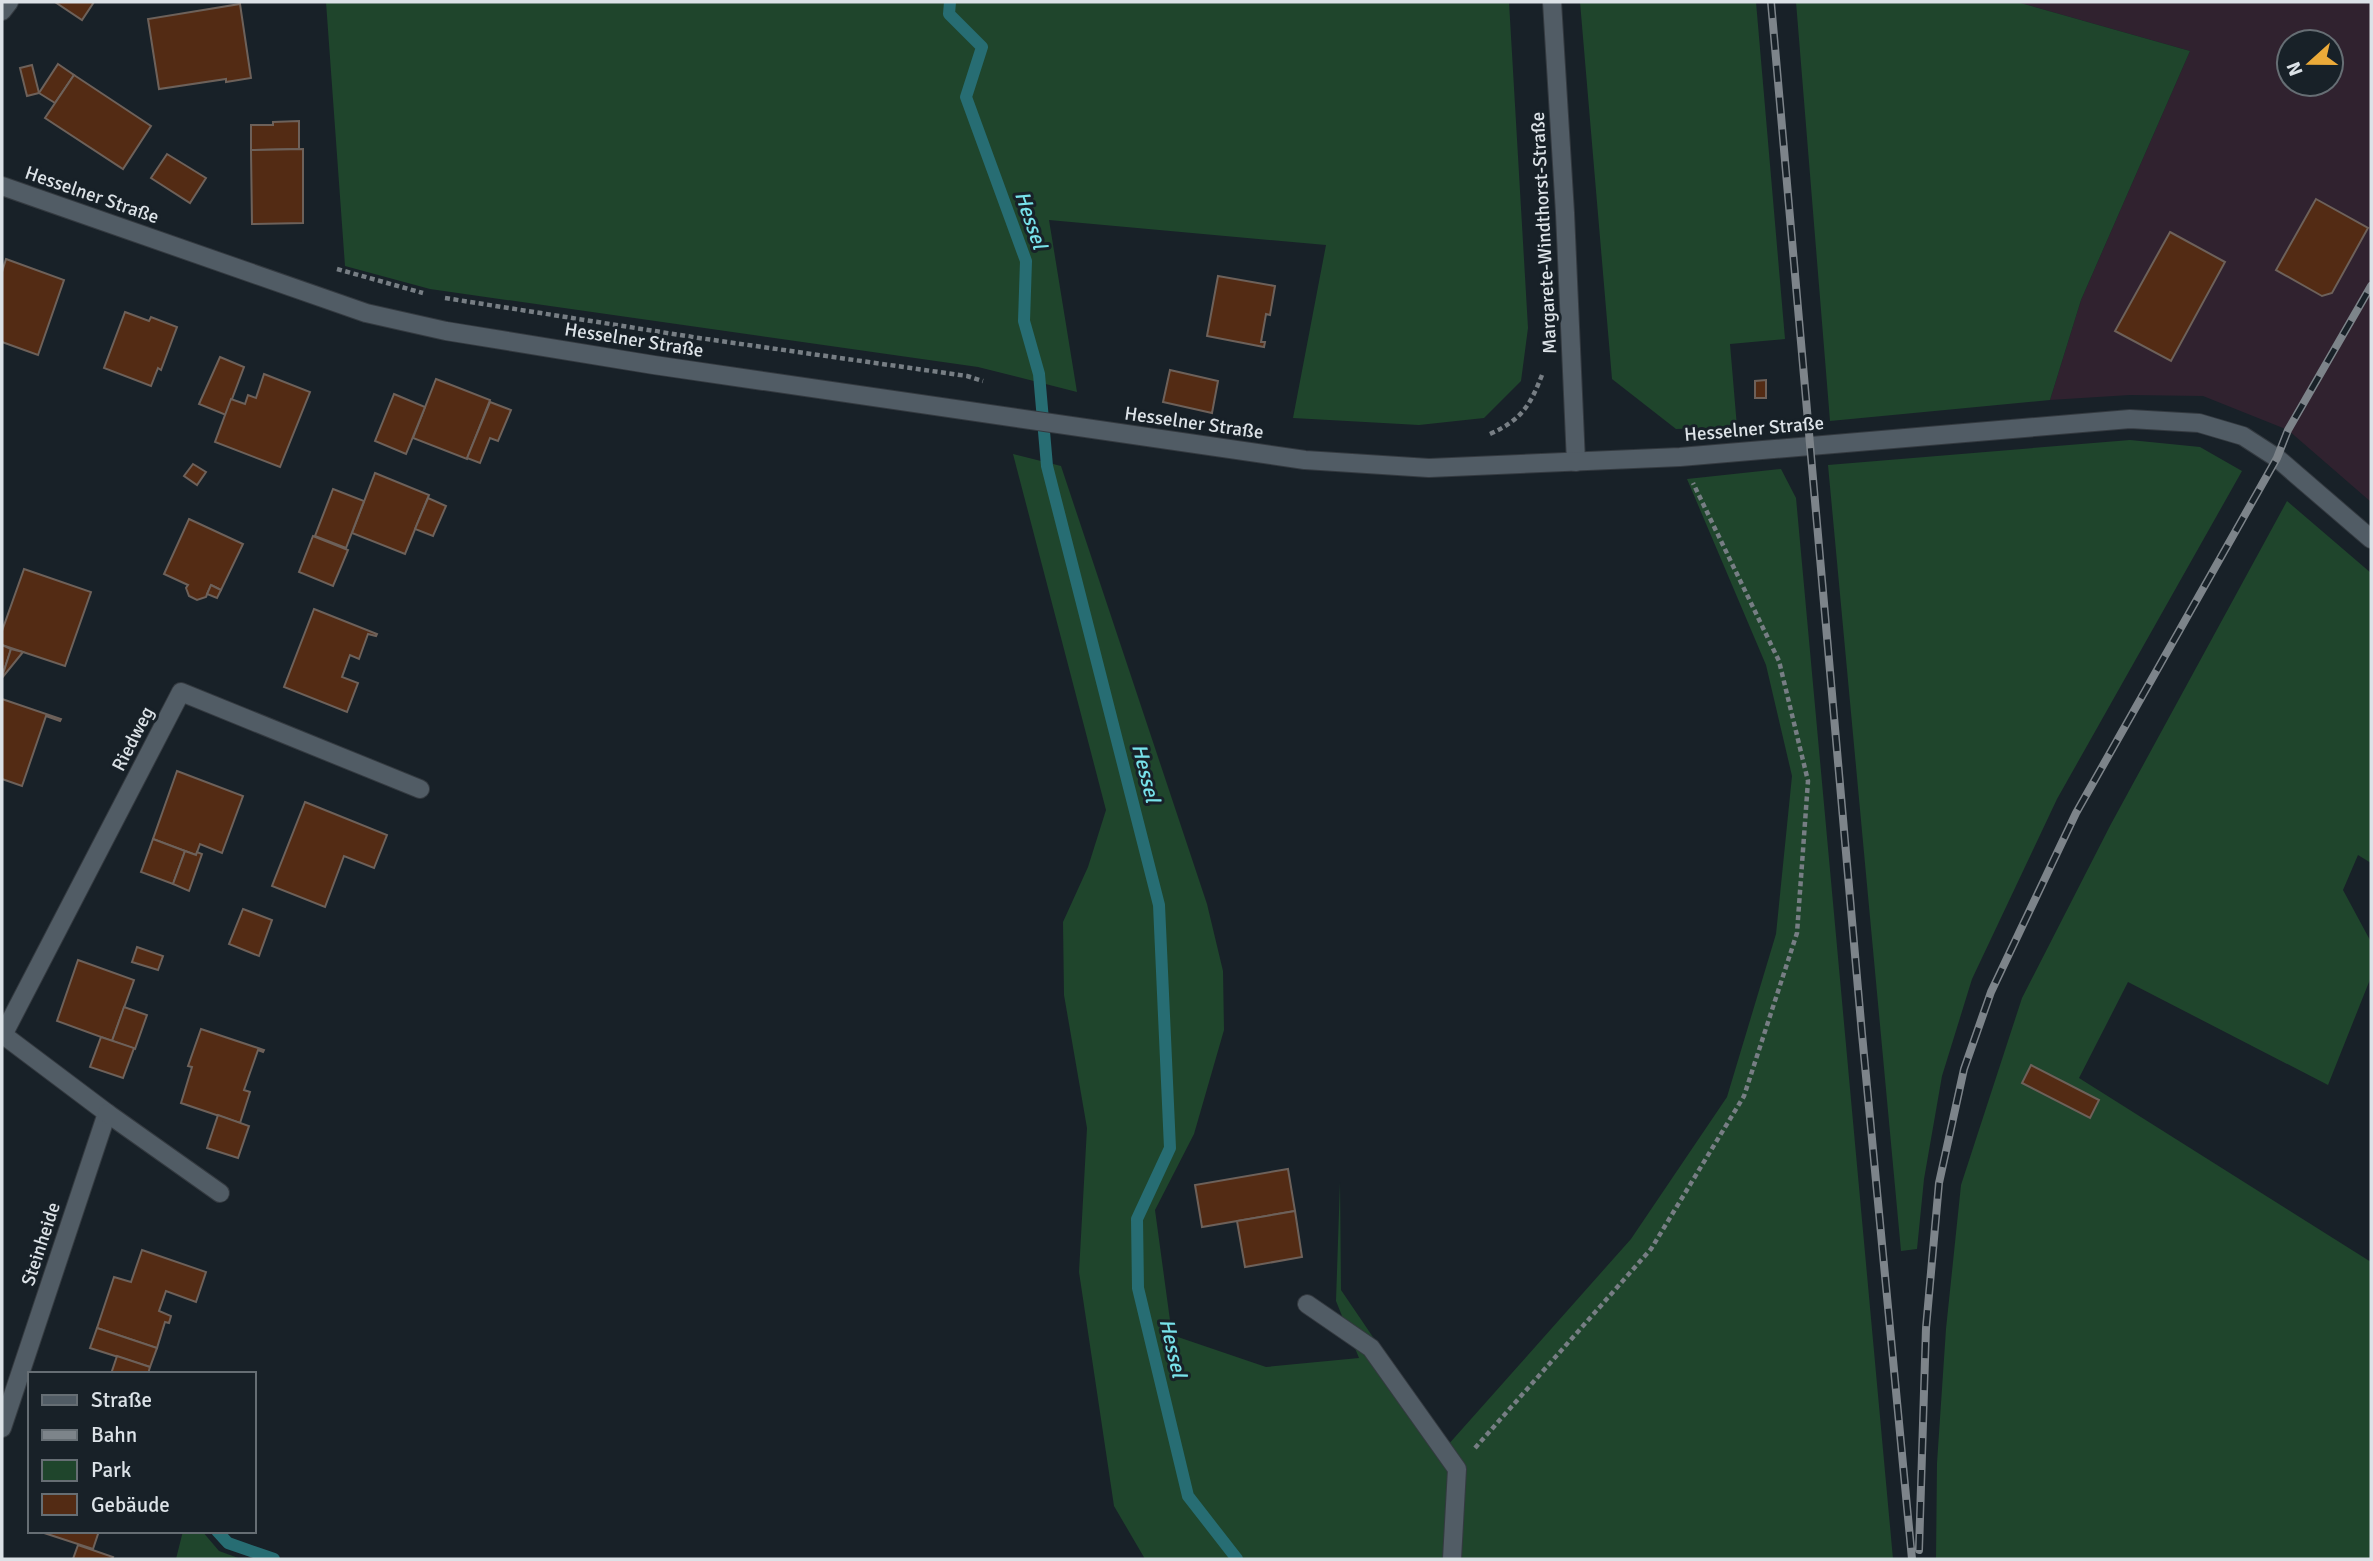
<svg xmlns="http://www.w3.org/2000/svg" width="2373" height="1561" font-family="Signika,sans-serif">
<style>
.industrial{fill:#30222f;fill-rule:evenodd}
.green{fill:#1f452c}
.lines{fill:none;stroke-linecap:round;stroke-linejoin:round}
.stream{stroke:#276d73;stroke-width:12}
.building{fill:#532b14;stroke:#6d615a;stroke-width:2}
.service-casing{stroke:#343a40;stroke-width:20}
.minor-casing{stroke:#343a40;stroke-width:20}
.path{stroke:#777e84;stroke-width:4.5;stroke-dasharray:5 3.5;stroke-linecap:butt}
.service{stroke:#515c65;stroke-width:18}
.minor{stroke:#515c65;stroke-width:18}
.rail-casing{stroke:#7d848a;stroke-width:8}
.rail{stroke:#182128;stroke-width:5;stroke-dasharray:16;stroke-linecap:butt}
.labels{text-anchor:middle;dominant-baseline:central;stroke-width:6;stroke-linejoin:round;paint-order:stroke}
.street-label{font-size:19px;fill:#dce2e7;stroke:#182128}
.water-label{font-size:21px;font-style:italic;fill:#78e2eb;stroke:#182128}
</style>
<rect width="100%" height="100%" fill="#182128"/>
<path class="industrial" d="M2017,2H2371V502L2288,430L2203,396L2130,395L2050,400L2081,300L2190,51ZM2289,42H2331V84H2289Z"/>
<g class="green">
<path d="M326,2H1509L1528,328L1521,381L1484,418L1419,425L1293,418L1326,245L1049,220L1077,392L978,367L430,289L345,266Z"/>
<path d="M1580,2H1756L1785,339L1730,344L1737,427L1676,429L1612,379Z"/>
<path d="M1796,2H2017L2190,51L2081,300L2050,400L1830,421Z"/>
<path d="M2130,440L2200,447L2242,471L2057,799L1972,979L1942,1076L1924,1179L1917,1249L1901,1251L1828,465Z"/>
<path d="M1013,454L1061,466L1207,904L1223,971L1224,1030L1194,1134L1155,1210L1172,1335L1266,1367L1359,1358L1336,1301L1340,1182L1341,1290L1447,1446L1631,1239L1727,1097L1776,934L1792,776L1766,665L1687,479L1781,469L1796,498L1893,1559H1145L1114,1506L1079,1272L1087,1128L1064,995L1063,922L1088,867L1106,810Z"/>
<path d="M2287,501L2371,573V863L2358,855L2343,890L2371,942V977L2328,1085L2128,982L2079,1078L2371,1262V1559H1936L1937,1463L1946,1329L1961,1185L2022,998L2111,824Z"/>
<path d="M183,1531H202L219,1551L241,1559H176Z"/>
</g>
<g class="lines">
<g class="stream">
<path d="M950,2L949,14L982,47L966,97L1026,261L1024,321L1039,374L1047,466L1159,905L1170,1148L1137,1219L1138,1288L1188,1496L1237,1559"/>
<path d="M217,1531L228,1543L274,1559"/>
</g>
</g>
<g class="building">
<path d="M55,2H94L82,20Z"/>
<path d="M240,4L251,78L226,82V79L159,89L148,19Z"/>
<path d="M58,64L74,75L55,103L39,93Z"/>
<path d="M32,65L39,93L27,96L20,68Z"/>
<path d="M74,75L151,126L123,169L45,118Z"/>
<path d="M299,121V149L251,150V125H273V122Z"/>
<path d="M303,149V223L252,224L251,150Z"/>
<path d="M167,154L206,178L190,203L151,178Z"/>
<path d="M2316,199L2368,228L2332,293L2322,296L2276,270Z"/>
<path d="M2170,232L2225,262L2171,361L2115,331Z"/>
<path d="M6,259L64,280L38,355L2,342V272Z"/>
<path d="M1218,276L1275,286L1270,315L1266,314L1261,342H1265L1264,347L1207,336Z"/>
<path d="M125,312L149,321L151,317L177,327L161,370L158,368L151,386L104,368Z"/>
<path d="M220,357L244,367L226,415L199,404Z"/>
<path d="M1170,370L1218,381L1212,413L1163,402Z"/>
<path d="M264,374L310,392L280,467L215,442L231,399L245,404L248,395L256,398Z"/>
<path d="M436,379L490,400L467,459L413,438Z"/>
<path d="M1766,380V398H1755V381Z"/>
<path d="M394,394L425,407L406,454L375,441Z"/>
<path d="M490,402L511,410L498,441L490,438L480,463L467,458Z"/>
<path d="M193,464L206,472L197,485L184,476Z"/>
<path d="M375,473L429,495L405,554L352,533Z"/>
<path d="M333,489L364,501L346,548L315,536Z"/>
<path d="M428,498L446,506L433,536L415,529Z"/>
<path d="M189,519L243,544L221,590L211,585L206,597L197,600L189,596L186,588L188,585L164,574Z"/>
<path d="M313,536L348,550L333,586L299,572Z"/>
<path d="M24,569L91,592L65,666L2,645V631Z"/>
<path d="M211,585L221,590L217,598L207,594Z"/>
<path d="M314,609L377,634L376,636L368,634L359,659L350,655L342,677L358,683L347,712L284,687Z"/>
<path d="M2,645L11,649L2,677Z"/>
<path d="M11,649L23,652L2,678V677Z"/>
<path d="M2,699L61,719L60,721L46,716L22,786L2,779Z"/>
<path d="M177,771L243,796L222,853L200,844L196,855L153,839Z"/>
<path d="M305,802L387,835L374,868L344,856L325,907L272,886Z"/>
<path d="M153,839L185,851L173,884L141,872Z"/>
<path d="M185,851L196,855L197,852L202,854L189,891L173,884Z"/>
<path d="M243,909L272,920L259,956L229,944Z"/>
<path d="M137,947L163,956L158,970L132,962Z"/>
<path d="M78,960L134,980L112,1041L57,1021Z"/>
<path d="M124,1007L147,1015L135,1049L112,1041Z"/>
<path d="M201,1029L264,1050L263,1052L258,1050L244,1090L250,1092L240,1123L181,1103L192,1067L188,1066Z"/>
<path d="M101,1037L134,1048L123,1078L90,1067Z"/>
<path d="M2031,1065L2099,1100L2090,1118L2022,1083Z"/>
<path d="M218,1115L249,1126L238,1158L207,1148Z"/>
<path d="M1288,1169L1295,1211L1202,1227L1195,1185Z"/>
<path d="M1295,1211L1302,1257L1245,1267L1237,1221Z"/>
<path d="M142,1250L206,1272L196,1302L166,1291L159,1311L171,1316L169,1323L165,1322L157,1348L97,1328L114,1277L131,1282Z"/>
<path d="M97,1328L157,1348L150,1367L90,1348Z"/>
<path d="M117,1356L150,1367L148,1374H111Z"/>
<path d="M38,1531H99L93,1549Z"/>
<path d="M78,1545L113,1557L112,1559H73Z"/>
</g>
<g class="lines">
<g class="service-casing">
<path id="service" d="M1307,1304L1371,1348L1457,1469L1452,1559"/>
</g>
<g class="minor-casing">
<g id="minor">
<path d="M1552,2L1565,213L1576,462"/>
<path d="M2,11L9,2"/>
<path d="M2,186L366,313L446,331L654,365L1305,460L1429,468L1680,457L2130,419L2199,423L2243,436L2277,458L2371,539"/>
<path d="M2,1034L107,1113L2,1428"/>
<path d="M3,1035L181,692L420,789"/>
<path d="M107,1113L220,1193"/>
</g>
</g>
<g class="path">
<path d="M337,269L423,293"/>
<path d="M445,298L699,338L967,376L983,381"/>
<path d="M1490,434C1521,420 1530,406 1542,375"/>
<path d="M1475,1448L1651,1249L1744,1096L1797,933L1808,781L1779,661L1693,483"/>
</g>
<use href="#service" class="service"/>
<use href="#minor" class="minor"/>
<g class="rail-casing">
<g id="rail">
<path d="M1771,2L1862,1034L1912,1559"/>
<path d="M1919,1550L1926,1328L1939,1183L1964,1069L1991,992L2076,813L2277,458L2288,430L2371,286"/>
</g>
</g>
<use href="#rail" class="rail"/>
</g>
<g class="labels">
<g class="street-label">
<text transform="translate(92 195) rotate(19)">Hesselner Straße</text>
<text transform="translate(1544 233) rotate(-93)">Margarete-Windthorst-Straße</text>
<text transform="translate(634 340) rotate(9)">Hesselner Straße</text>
<text transform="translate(1194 423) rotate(8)">Hesselner Straße</text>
<text transform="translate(1754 429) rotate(-5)">Hesselner Straße</text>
<text transform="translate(133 739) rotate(-63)">Riedweg</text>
<text transform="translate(41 1244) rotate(-72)">Steinheide</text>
</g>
<g class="water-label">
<text transform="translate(1031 220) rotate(71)">Hessel</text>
<text transform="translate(1146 773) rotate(76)">Hessel</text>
<text transform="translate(1173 1348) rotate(77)">Hessel</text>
</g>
</g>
<rect width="2373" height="1561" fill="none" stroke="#dce2e7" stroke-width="7"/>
<rect x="28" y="1372" width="228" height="161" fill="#182128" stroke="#666e74" stroke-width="2"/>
<rect x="42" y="1395" width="35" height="10" fill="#515c65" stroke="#666e74" stroke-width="2"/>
<text x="91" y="1407" font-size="21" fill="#dce2e7">Straße</text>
<rect x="42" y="1430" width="35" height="10" fill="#7d848a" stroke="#666e74" stroke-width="2"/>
<text x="91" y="1442" font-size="21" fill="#dce2e7">Bahn</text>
<rect x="42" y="1460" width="35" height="21" fill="#1f452c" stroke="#666e74" stroke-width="2"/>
<text x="91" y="1477" font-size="21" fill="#dce2e7">Park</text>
<rect x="42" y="1494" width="35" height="21" fill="#532b14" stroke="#666e74" stroke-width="2"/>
<text x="91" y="1512" font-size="21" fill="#dce2e7">Gebäude</text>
<g transform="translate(2310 63) rotate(249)"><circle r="33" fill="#182128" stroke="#666e74" stroke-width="2"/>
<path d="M0-5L12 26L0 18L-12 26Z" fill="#ebaa39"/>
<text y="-10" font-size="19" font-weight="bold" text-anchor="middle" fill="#dce2e7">N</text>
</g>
</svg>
